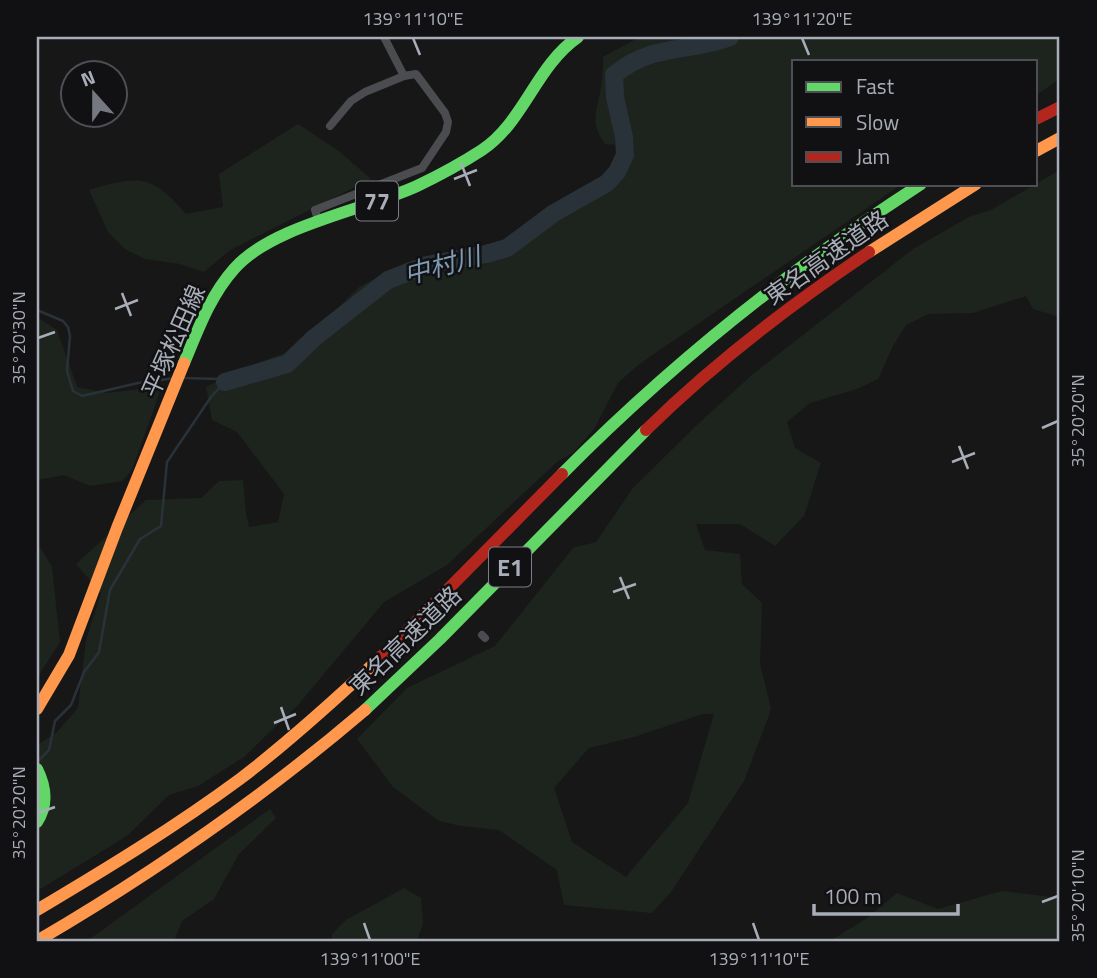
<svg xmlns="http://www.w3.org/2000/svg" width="1097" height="978" font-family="'Titillium Web','Noto Sans JP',sans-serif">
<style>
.green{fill:#1d241e;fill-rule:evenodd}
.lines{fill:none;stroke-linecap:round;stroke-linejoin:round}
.stream{stroke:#2a3239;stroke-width:2.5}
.river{stroke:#2a3239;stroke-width:18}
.street{stroke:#4b4c50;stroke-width:8}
.fast{stroke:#63d668;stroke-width:12}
.slow{stroke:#ff974d;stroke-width:12}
.jam{stroke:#b3261e;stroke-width:12}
.ticks{fill:none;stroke:#a8adb8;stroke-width:2.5}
.labels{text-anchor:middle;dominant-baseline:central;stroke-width:5;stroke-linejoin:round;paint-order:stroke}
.shield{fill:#111113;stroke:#7b7e86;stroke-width:2}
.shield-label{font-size:23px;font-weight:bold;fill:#a8adb8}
.street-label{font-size:24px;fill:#a8adb8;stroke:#111113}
.water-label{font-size:26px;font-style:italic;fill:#7f9bb3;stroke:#111113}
.neatline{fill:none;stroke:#a8adb8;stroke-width:2.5}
.ticks-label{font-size:18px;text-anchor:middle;fill:#a8adb8}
</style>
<rect width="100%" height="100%" fill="#171717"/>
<g class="green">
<path d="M640,37H1060V79L1036,95V61H794V184H902L638,365L618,383L594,429L573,453L558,461L447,565L384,602L298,705L244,757L198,786L169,795L127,836L37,891V745L57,732L78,708L86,640L101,593L76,564L146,500L201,498L219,481L243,480L246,513L249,527L278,522L284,494L237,432L212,420L206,387L249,366L285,353L332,314L359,287L407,262L447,273L574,206L623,164L621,145L605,144C588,120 598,111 601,86C603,76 603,67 603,57Z"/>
<path d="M298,124L340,152L371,179L230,250L204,272L180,264L145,259L125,249L108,232L89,190C138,175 152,174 186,214L223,207L219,174Z"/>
<path d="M1060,170V317L1033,309L1026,296L973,313L929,314L906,325L893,346L878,379L857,389L810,403L787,422L795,448L821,463L804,516L775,546L740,524H696L705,550L740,554L742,584L762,603L760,664L771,708L768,718L744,781L671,892L652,913L564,905L557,870L499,830L461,826L439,821L393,787L357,739L407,688L495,646L573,548L596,542L633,488L700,422L753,374L913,249L969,217L991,210ZM703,714H714L688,803L626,877L572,842L554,788L589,748L634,737Z"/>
<path d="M37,317L57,330L77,387L108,393L162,386L132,470L122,481L90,486L64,475L37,480Z"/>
<path d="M37,542L52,567L60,642L37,678Z"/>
<path d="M270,809L276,818L239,854L214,899L182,921L174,941H87Z"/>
<path d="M404,888L421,898L423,923L417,941H332V934L346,920Z"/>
<path d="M1002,891L1060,898V941H830L867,918L897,893L938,909Z"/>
</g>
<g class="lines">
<g class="stream">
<path d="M37,310L63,321L68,327L70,336L67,371L73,391L82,396L138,383L175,378"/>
<path d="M37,762L49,750L55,721L71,705L84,672L99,652L110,590L140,539L161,526L167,462L211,397L225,382L220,379L182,378"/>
</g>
<path class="river" d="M225,382L287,364L314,338L388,280L427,265L486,254L507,248L554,213L607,183L617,172L625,155L624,137L615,97L614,75C652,43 688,53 730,37"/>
<g class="street">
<path d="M330,126L351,101L365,92L404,76"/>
<path d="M319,222L315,210L422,168L446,132L448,122L445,113L416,74L404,76L384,37"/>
<path d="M482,635L485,638"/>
</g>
<g class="fast">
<path d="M184,363C198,330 210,296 234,269C271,226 365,210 417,186C438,176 462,163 482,150C524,122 536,66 578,37"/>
<path d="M562,474C671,364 791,268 921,184"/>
<path d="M365,710L440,639L646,430"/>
<path d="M37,769C46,787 48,805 37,822"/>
</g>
<g class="slow">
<path d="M1036,151L1060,138"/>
<path d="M869,252L976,184"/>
<path d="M37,709L69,655L117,528L184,363"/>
<path d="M37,910C106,869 175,827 240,779C290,741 336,699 382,656"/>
<path d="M37,941C153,873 263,797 365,710"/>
</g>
<g class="jam">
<path d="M1036,119L1060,107"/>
<path d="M646,430C714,363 790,305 869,252"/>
<path d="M382,656L562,474"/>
</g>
</g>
<path class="ticks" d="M413,38L420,55M802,38L809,55M461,163L470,186M454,179L477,170M122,293L131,316M115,309L138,300M38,338L55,332M1042,428L1058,421M959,446L968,469M952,462L975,453M620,577L629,599M613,592L636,584M281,707L289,730M274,723L296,714M38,813L55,807M1042,902L1058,896M364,923L370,940M753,923L759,940"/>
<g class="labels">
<g class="shield">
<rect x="356" y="181.5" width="42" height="39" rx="5"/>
<rect x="489" y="547.5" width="42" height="39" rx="5"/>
</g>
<g class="shield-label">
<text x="377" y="201">77</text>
<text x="510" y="567">E1</text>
</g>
<g class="street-label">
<text transform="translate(826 257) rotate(-35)">東名高速道路</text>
<text transform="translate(173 341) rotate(-66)">平塚松田線</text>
<text transform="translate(405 640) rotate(-44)">東名高速道路</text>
</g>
<g class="water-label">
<text transform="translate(442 265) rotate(-15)">中村川</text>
</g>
</g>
<rect width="1097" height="978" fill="none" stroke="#111113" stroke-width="77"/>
<rect x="792" y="60" width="245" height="126" fill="#111113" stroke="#4d4f55" stroke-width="2"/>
<rect x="806" y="82" width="35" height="10" fill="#63d668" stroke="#4d4f55" stroke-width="2"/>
<text x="856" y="94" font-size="21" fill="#a8adb8">Fast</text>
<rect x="806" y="117" width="35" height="10" fill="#ff974d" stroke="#4d4f55" stroke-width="2"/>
<text x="856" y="130" font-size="21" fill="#a8adb8">Slow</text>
<rect x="806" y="152" width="35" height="10" fill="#b3261e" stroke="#4d4f55" stroke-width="2"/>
<text x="856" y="164" font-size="21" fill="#a8adb8">Jam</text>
<g transform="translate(94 94) rotate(339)"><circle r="33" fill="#111113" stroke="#4d4f55" stroke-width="2"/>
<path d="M0-5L12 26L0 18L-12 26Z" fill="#757880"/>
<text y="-10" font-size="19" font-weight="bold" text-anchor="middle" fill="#a8adb8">N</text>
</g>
<path d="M814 904v10h144v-10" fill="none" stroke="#a8adb8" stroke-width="3.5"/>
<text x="824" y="904" font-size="21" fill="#a8adb8" stroke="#111113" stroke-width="5" paint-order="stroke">100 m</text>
<rect x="38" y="38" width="1020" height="902" class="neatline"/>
<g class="ticks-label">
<text x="413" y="25">139°11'10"E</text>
<text x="802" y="25">139°11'20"E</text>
<text transform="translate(19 338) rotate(-90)" y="6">35°20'30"N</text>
<text transform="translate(1078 421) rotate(-90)" y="6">35°20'20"N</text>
<text transform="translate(19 813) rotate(-90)" y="6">35°20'20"N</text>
<text transform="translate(1078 896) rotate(-90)" y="6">35°20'10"N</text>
<text x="370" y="965">139°11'00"E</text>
<text x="759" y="965">139°11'10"E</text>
</g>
</svg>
